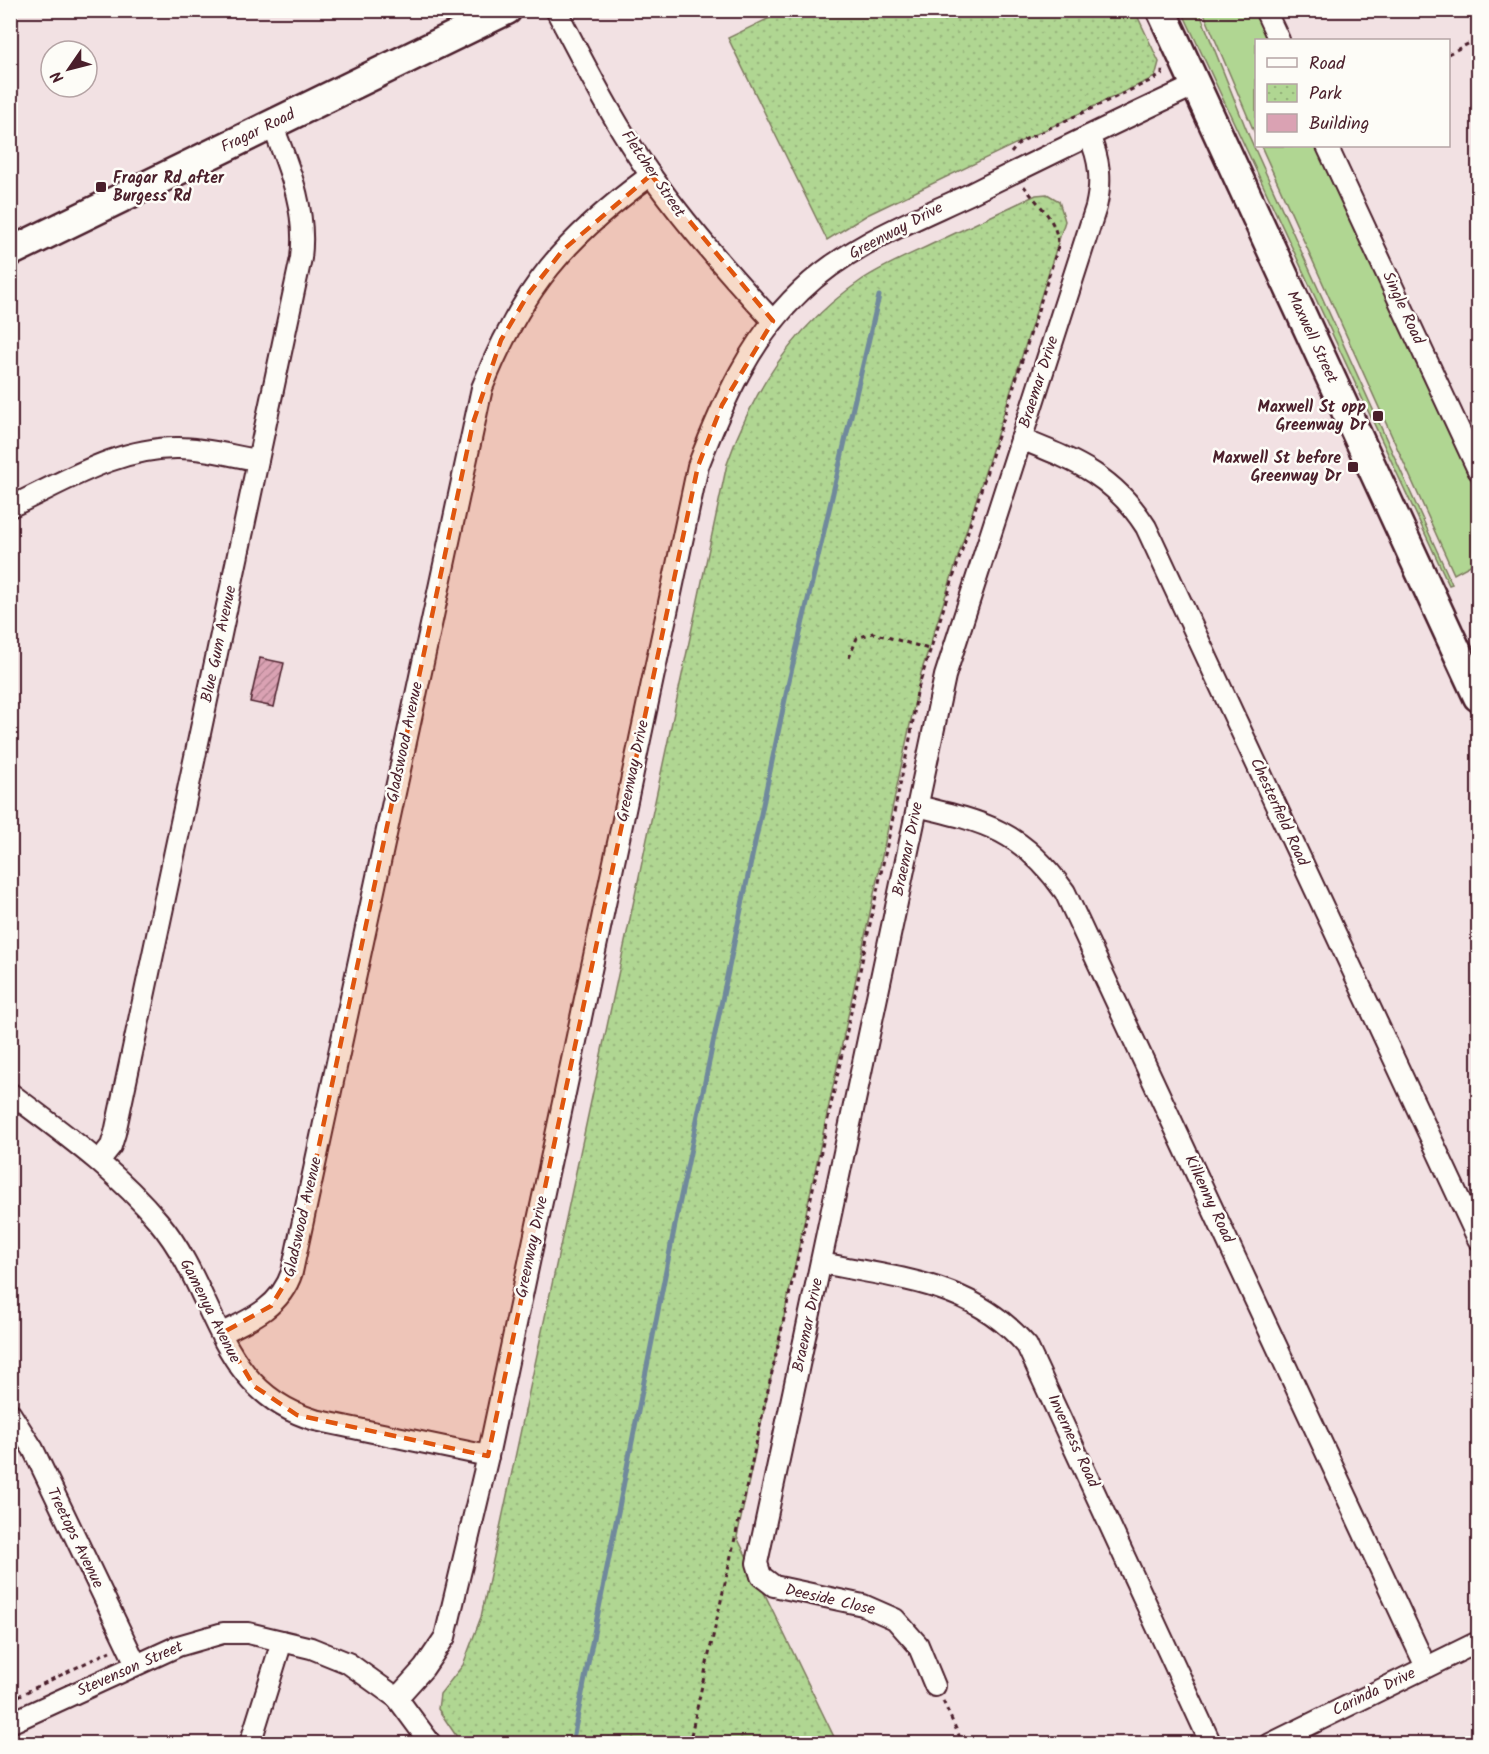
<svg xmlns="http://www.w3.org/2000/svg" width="1489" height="1754" font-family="Kalam,sans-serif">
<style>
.grass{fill:#b0d692;stroke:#7d7a5e;stroke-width:1.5}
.park{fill:url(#park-dots);stroke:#7d7a5e;stroke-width:1.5}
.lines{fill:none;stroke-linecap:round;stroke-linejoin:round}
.stream{stroke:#6f899c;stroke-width:5}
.building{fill:url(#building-hatch);stroke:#4a1f2b;stroke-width:1.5}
.street-casing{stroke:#4a1f2b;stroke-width:24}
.secondary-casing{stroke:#4a1f2b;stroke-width:33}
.path{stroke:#4a1f2b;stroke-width:3;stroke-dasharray:4.5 4.5;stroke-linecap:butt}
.street{stroke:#fdfcf7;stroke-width:20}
.secondary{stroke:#fdfcf7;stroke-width:28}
.marked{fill:#e0560e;fill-opacity:0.2;stroke:#e0560e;stroke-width:4.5;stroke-dasharray:12 8;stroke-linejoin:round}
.poi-dot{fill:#4a1f2b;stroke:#fdfcf7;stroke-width:2}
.labels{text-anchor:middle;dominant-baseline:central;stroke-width:5;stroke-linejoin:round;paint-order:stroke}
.street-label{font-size:16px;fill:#4a1f2b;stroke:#fdfcf7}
.poi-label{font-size:16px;font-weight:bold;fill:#4a1f2b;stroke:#fdfcf7;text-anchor:end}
</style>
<defs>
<pattern id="park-dots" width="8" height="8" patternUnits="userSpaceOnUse" patternTransform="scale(1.5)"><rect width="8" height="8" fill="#b0d692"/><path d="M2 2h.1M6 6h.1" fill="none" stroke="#99b77e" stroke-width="1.8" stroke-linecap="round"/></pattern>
<pattern id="building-hatch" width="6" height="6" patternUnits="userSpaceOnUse" patternTransform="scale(1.5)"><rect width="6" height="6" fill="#daa2b3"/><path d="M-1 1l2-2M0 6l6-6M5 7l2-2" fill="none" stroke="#b38392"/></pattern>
</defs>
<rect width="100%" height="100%" fill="#f2e1e3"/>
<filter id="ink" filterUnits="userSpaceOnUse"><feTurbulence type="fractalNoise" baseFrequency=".0167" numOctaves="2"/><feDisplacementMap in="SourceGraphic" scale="12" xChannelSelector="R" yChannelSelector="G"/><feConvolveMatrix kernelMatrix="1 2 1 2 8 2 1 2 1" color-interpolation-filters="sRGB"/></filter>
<g filter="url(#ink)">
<g class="grass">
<path d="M1182,11H1199L1249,136L1452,584L1449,585Z"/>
<path d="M1203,11H1255L1268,40H1256V136Z"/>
<path d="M1261,146H1317L1478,495V561L1454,574Z"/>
</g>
<g class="park">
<path d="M784,11H1135L1159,62L1155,77L867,215L827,240L728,38Z"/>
<path d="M1047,194L1059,201L1065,221L921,673L737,1537L837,1743H461L438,1709L440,1694L463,1665L481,1617L727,464C753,388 796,324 863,279C883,266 906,256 928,246C964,229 1000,212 1036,195Z"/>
</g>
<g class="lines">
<path class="stream" d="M572,1744L677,1215L788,685L879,296"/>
</g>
<path class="building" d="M260,658L284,663L274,707L250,702Z"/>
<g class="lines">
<g class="street-casing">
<g id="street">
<path d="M556,10C586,67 615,125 652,177C689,228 730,275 773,321"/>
<path d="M1265,10L1279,40"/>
<path d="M1327,146L1478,470"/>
<path d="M1021,439C1075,461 1113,475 1146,527L1478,1239"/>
<path d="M10,507C64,482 118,447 179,448C206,448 232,456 257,460"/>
<path d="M917,806C986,822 1022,831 1065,892L1426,1667"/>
<path d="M10,1093C63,1133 117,1171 159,1222C217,1291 216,1391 315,1420L488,1456"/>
<path d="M99,1161L111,1146L115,1133L301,258C307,209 289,168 272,124"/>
<path d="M822,1263C899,1279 973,1282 1027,1346L1211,1744"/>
<path d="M222,1333C252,1319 281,1306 292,1272L482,388C522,288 565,238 651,175"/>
<path d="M10,1413L33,1449L136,1664"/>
<path d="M935,1686L918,1645L895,1619L863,1605L774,1586L761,1576L757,1563L945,676L1096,207C1102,181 1100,160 1089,136"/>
<path d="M397,1698L424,1668L445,1637L488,1456L698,466C723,402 750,339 801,291C847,246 913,221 970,194C1045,157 1120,120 1196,85"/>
<path d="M10,1723L178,1646L223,1633H248L311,1648L348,1663L397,1698L431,1744"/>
<path d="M250,1744L282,1641"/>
<path d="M1270,1744L1478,1642"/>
</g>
</g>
<g class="secondary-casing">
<g id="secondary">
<path d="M1161,10L1478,697"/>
<path d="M10,252L507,10"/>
</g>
</g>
<g class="path">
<path d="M1448,54L1478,39"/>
<path d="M1011,153L1020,142L1152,80L1162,75V70"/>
<path d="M849,658L857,638L873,633L929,649"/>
<path d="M10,1700L110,1651"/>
<path d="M943,1701L963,1744"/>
<path d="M689,1744L812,1193L911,734L917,692L1058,247C1058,219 1039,207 1024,186"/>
</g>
<use href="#street" class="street"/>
<use href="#secondary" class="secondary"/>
</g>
</g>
<path class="marked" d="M651,175L773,321L722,405L698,466L488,1456L297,1415L254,1386L222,1333L271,1306L292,1272L473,423L501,340L529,293L563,250Z"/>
<g class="poi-dot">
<rect x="95" y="181" width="12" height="12" rx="3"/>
<rect x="1372" y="410" width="12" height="12" rx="3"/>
<rect x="1347" y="461" width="12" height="12" rx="3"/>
</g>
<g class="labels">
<g class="street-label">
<text transform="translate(258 131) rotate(-26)">Fragar Road</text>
<text transform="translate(653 174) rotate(56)">Fletcher Street</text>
<text transform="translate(896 231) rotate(-28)">Greenway Drive</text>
<text transform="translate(1403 308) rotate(65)">Single Road</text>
<text transform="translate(1312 337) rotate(65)">Maxwell Street</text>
<text transform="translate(1039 382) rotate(-72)">Braemar Drive</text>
<text transform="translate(219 644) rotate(-78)">Blue Gum Avenue</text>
<text transform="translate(405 742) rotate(-78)">Gladswood Avenue</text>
<text transform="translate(633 771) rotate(-78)">Greenway Drive</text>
<text transform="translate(1279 812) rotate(65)">Chesterfield Road</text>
<text transform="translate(908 849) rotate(-78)">Braemar Drive</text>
<text transform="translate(1209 1199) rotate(65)">Kilkenny Road</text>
<text transform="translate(303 1217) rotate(-77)">Gladswood Avenue</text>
<text transform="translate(532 1247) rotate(-78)">Greenway Drive</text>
<text transform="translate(210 1311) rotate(63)">Gamenya Avenue</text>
<text transform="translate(808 1325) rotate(-78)">Braemar Drive</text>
<text transform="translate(1073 1441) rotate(65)">Inverness Road</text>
<text transform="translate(75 1538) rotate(64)">Treetops Avenue</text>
<text transform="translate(830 1600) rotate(13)">Deeside Close</text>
<text transform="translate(130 1669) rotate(-24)">Stevenson Street</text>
<text transform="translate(1374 1692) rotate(-26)">Carinda Drive</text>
</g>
<g class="poi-label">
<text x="113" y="178" text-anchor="start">Fragar Rd after<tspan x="113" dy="18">Burgess Rd</tspan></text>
<text x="1366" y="407">Maxwell St opp<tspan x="1366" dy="18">Greenway Dr</tspan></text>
<text x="1341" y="458">Maxwell St before<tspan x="1341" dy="18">Greenway Dr</tspan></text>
</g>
</g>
<rect width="1489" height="1754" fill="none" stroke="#fdfcf7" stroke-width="36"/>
<rect x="18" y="18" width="1453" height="1718" fill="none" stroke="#4a1f2b" stroke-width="2" filter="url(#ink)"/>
<rect x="1255" y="39" width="195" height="108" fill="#fdfcf7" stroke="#b5a4a5" stroke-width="1.5"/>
<rect x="1267" y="58" width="30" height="9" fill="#fdfcf7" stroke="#b5a4a5" stroke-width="1.5"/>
<text x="1309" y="69" font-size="18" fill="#4a1f2b">Road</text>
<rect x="1267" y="84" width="30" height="18" fill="url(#park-dots)" stroke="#b5a4a5" stroke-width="1.5"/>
<text x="1309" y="99" font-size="18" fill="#4a1f2b">Park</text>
<rect x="1267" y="114" width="30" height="18" fill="#daa2b3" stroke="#b5a4a5" stroke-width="1.5"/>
<text x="1309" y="129" font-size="18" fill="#4a1f2b">Building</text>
<g transform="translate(69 69) rotate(235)"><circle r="28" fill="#fdfcf7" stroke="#b5a4a5" stroke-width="1.5"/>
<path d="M0-4.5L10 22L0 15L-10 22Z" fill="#4a1f2b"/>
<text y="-9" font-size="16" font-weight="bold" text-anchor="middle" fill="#4a1f2b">N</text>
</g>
</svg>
